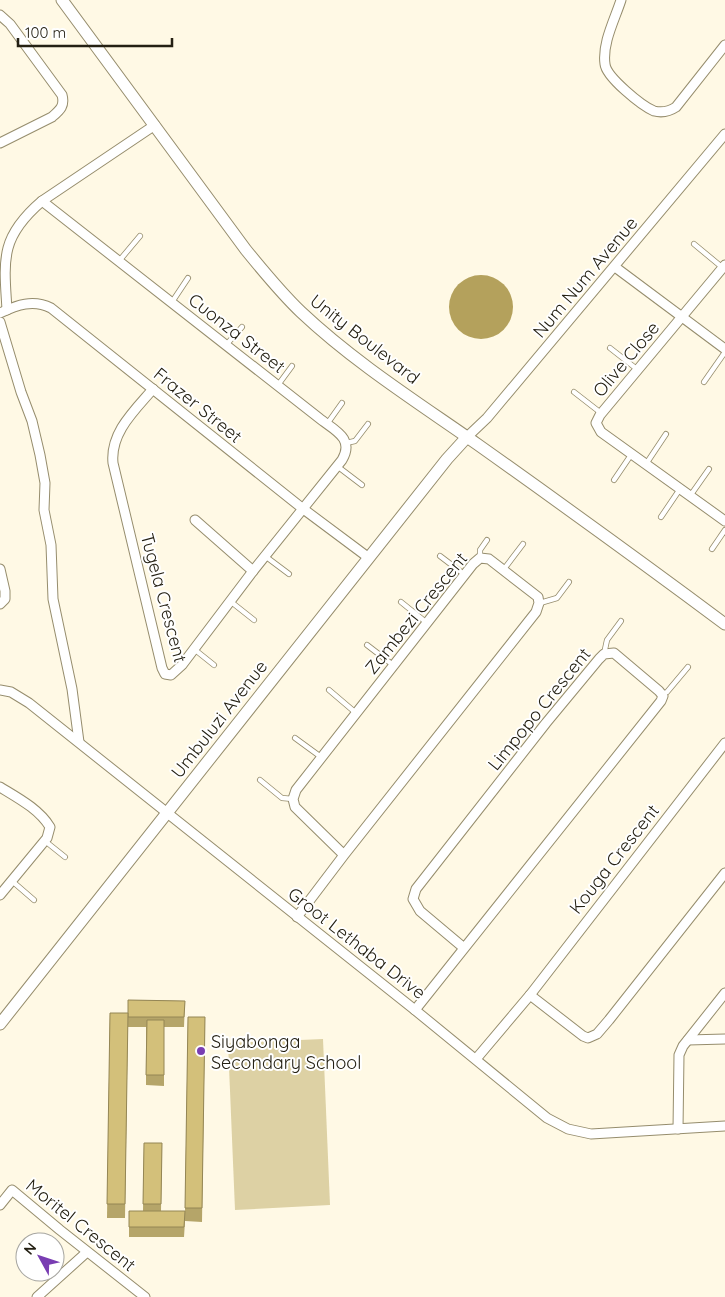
<svg xmlns="http://www.w3.org/2000/svg" width="725" height="1297" font-family="Quicksand,sans-serif">
<style>
.green{fill:#ddd1a4}
.water{fill:#b4a15c}
.lines{fill:none;stroke-linecap:round;stroke-linejoin:round}
.service-casing{stroke:#968d6d;stroke-width:6}
.minor-casing{stroke:#968d6d;stroke-width:11}
.tertiary-casing{stroke:#968d6d;stroke-width:13}
.service{stroke:#fff;stroke-width:4.5}
.minor{stroke:#fff;stroke-width:9}
.tertiary{stroke:#fff;stroke-width:11}
.wall{fill:#b5a569}
.building{fill:#d3c07a;stroke:#948655}
.poi-dot{fill:#793db2;stroke:#fff;stroke-width:2}
.labels{text-anchor:middle;dominant-baseline:central;stroke-width:4;stroke-linejoin:round;paint-order:stroke}
.street-label{font-size:18px;fill:#242013;stroke:#fff}
.poi-label{font-size:18px;fill:#242013;stroke:#fff;text-anchor:start}
</style>
<rect width="100%" height="100%" fill="#fff9e5"/>
<path class="green" d="M323,1039L330,1205L235,1210L228,1043Z"/>
<circle class="water" cx="481" cy="307" r="32"/>
<g class="lines">
<g class="service-casing">
<g id="service">
<path d="M694,244L723,268"/>
<path d="M119,261L140,236"/>
<path d="M172,302L188,278"/>
<path d="M226,345L242,327"/>
<path d="M610,348L638,370"/>
<path d="M704,382L725,352"/>
<path d="M278,385L292,366"/>
<path d="M574,392L601,413"/>
<path d="M327,424L342,403"/>
<path d="M346,443L355,441L368,424"/>
<path d="M646,464L666,434"/>
<path d="M337,466L362,485"/>
<path d="M614,480L631,455"/>
<path d="M690,496L709,469"/>
<path d="M661,517L680,489"/>
<path d="M712,549L725,530"/>
<path d="M265,556L289,574"/>
<path d="M440,556L465,575"/>
<path d="M480,558V550L487,540"/>
<path d="M504,569L523,544"/>
<path d="M230,601L254,620"/>
<path d="M401,602L427,623"/>
<path d="M540,603L557,598L569,582"/>
<path d="M367,645L393,665"/>
<path d="M194,649L214,665"/>
<path d="M604,654L607,640L621,621"/>
<path d="M329,690L356,713"/>
<path d="M662,694L667,692L688,667"/>
<path d="M295,738L321,757"/>
<path d="M260,780L282,798L293,799"/>
<path d="M45,841L65,857"/>
<path d="M12,881L34,900"/>
</g>
</g>
<g class="minor-casing">
<g id="minor">
<path d="M621,0C615,19 602,43 605,64C606,77 642,106 654,111C662,113 670,111 676,107L725,45"/>
<path d="M0,15L10,24L62,95C65,106 60,110 52,117L0,143"/>
<path d="M42,201L319,418C334,430 355,438 342,460L253,571L182,665L171,675L165,674L162,668L113,463C110,433 134,411 153,389"/>
<path d="M725,265L600,415L596,423L601,432L725,521"/>
<path d="M615,267L725,349"/>
<path d="M7,310C6,290 3,267 8,248C13,229 28,213 42,201L155,125"/>
<path d="M0,313C17,305 33,299 51,308L302,508L369,558"/>
<path d="M0,322L21,392L32,421L40,455L45,483L44,510L51,545L53,599L72,689L79,742"/>
<path d="M467,437L487,418L725,134"/>
<path d="M195,520L253,571"/>
<path d="M0,569L5,591V599L0,604"/>
<path d="M0,690L11,692L29,703L415,1010L547,1118L568,1129L591,1134L725,1126"/>
<path d="M0,787C18,798 39,809 50,827L47,838L0,895"/>
<path d="M297,917L344,855L536,612L539,603L538,597L489,559L480,558L473,564L296,790L293,799L295,807L344,855"/>
<path d="M530,995L583,1036L588,1038L597,1034L609,1020L725,873"/>
<path d="M415,1010L661,701L663,696L659,691L614,653L604,654L599,659L546,723L416,889L413,899L420,911L464,948"/>
<path d="M688,1040L725,1039"/>
<path d="M476,1059L530,995L725,743"/>
<path d="M678,1129L679,1055L683,1046L725,993"/>
<path d="M0,1205L12,1190L60,1230L145,1297"/>
<path d="M37,1297L87,1252"/>
</g>
</g>
<g class="tertiary-casing">
<g id="tertiary">
<path d="M62,0L246,250C264,272 281,293 301,312C354,362 417,402 477,444C560,503 643,563 725,624"/>
<path d="M0,1024L447,459L467,437"/>
</g>
</g>
<use href="#service" class="service"/>
<use href="#minor" class="minor"/>
<use href="#tertiary" class="tertiary"/>
</g>
<g class="wall">
<path d="M128,1000L185,1001L184,1027H164V1086L146,1085V1027H128Z"/>
<path d="M110,1013H128L125,1218H107Z"/>
<path d="M188,1017H205L202,1222L185,1221L184,1237H129V1211H143L144,1143H162L161,1211H185Z"/>
</g>
<g class="building">
<path d="M128,1000L185,1001L184,1017H128Z"/>
<path d="M110,1013H128L125,1204H107Z"/>
<path d="M188,1017H205L202,1208H185Z"/>
<path d="M147,1020H164V1075H146Z"/>
<path d="M144,1143H162L161,1204H143Z"/>
<path d="M129,1211H185L184,1227H129Z"/>
</g>
<circle class="poi-dot" cx="201" cy="1051" r="5"/>
<g class="labels">
<g class="street-label">
<text transform="translate(585 277) rotate(-50)">Num Num Avenue</text>
<text transform="translate(237 333) rotate(38)">Cuonza Street</text>
<text transform="translate(365 339) rotate(38)">Unity Boulevard</text>
<text transform="translate(626 359) rotate(-50)">Olive Close</text>
<text transform="translate(198 405) rotate(39)">Frazer Street</text>
<text transform="translate(164 598) rotate(75)">Tugela Crescent</text>
<text transform="translate(416 613) rotate(-51)">Zambezi Crescent</text>
<text transform="translate(539 709) rotate(-51)">Limpopo Crescent</text>
<text transform="translate(219 719) rotate(-52)">Umbuluzi Avenue</text>
<text transform="translate(614 859) rotate(-52)">Kouga Crescent</text>
<text transform="translate(357 943) rotate(38)">Groot Lethaba Drive</text>
<text transform="translate(81 1225) rotate(39)">Moritel Crescent</text>
</g>
<g class="poi-label">
<text x="211" y="1041">Siyabonga<tspan x="211" dy="21">Secondary School</tspan></text>
</g>
</g>
<g transform="translate(40 1257) rotate(310)"><circle r="24" fill="#ffffff" stroke="#a7a6a1"/>
<path d="M0-4L9 19L0 12L-9 19Z" fill="#793db2"/>
<text y="-8" font-size="14" font-weight="bold" text-anchor="middle" fill="#242013">N</text>
</g>
<path d="M18 38v8h154v-8" fill="none" stroke="#242013" stroke-width="2.5"/>
<text x="25" y="38" font-size="15" fill="#242013" stroke="#ffffff" stroke-width="4" paint-order="stroke">100 m</text>
</svg>
